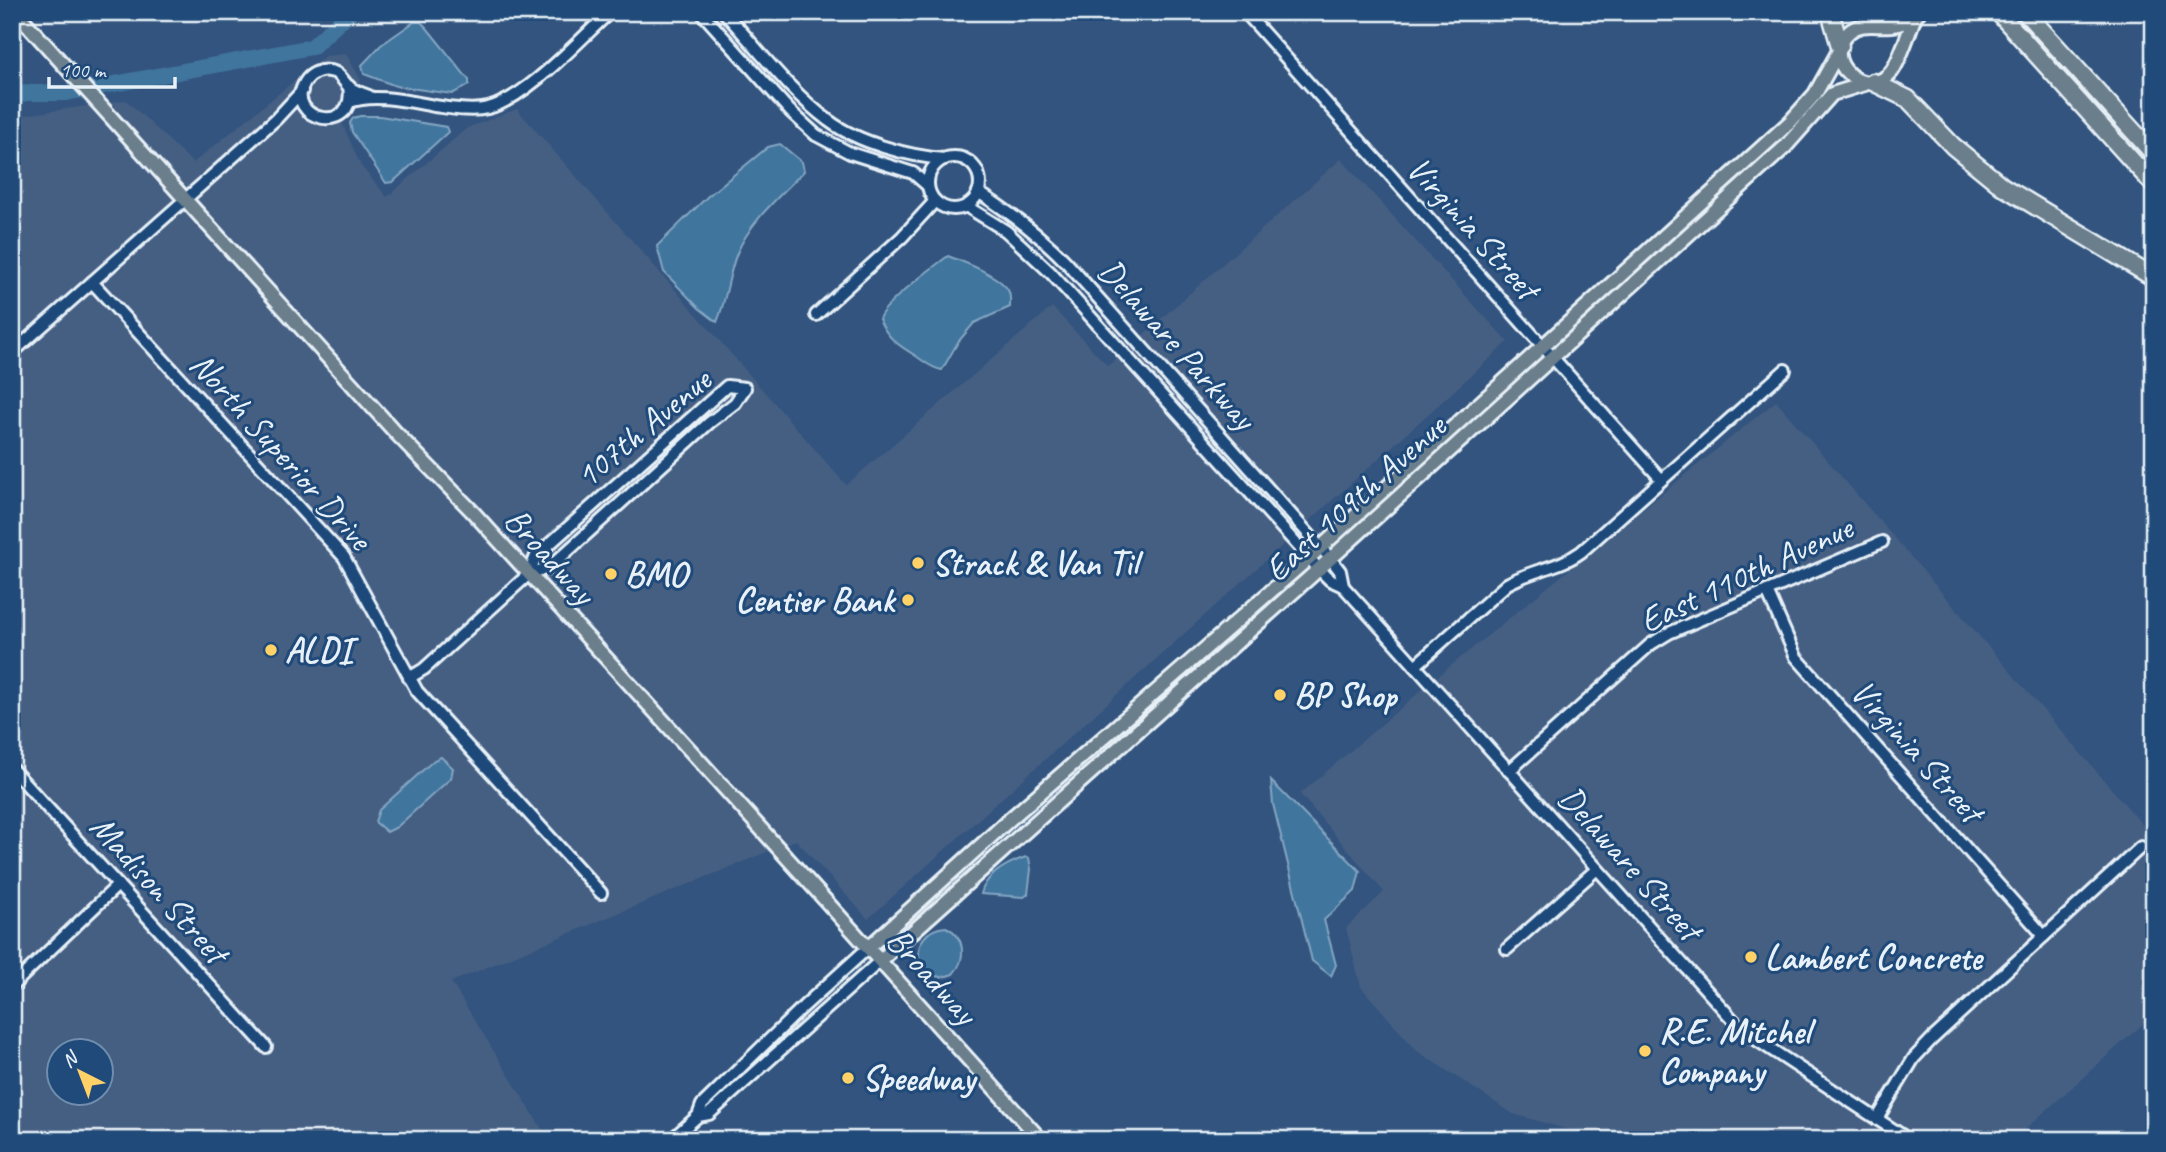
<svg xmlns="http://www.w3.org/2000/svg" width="2166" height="1152" font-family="Caveat,sans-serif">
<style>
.built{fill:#445e83;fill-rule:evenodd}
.water{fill:#41749e;stroke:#84a6c2;stroke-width:2}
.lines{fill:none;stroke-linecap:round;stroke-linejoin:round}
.river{stroke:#41749e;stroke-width:16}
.minor-casing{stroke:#e8f1f8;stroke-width:16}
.major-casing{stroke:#e8f1f8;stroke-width:18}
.highway-casing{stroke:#e8f1f8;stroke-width:21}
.minor{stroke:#1f4a7a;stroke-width:10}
.major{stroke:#6b7e8b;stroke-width:12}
.highway{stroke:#6b7e8b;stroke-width:16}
.poi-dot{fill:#ffd166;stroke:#1f4a7a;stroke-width:2.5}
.labels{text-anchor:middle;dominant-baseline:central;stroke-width:6;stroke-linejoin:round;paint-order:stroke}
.street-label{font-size:35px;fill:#e8f1f8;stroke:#1f4a7a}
.poi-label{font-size:35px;font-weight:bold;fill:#e8f1f8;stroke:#1f4a7a;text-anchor:start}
</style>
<rect width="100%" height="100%" fill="#33547e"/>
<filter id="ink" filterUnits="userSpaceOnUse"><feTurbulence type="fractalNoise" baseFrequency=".0143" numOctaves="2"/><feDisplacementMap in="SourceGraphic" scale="14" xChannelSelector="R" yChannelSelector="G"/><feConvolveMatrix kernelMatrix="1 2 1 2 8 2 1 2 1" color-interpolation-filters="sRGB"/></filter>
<g filter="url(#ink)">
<g class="built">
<path d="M346,54L361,80L341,120L361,166L387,197L467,128L517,109L846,485L1052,307L1108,366L1341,159L1508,342L868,919L796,840L451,982L549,1140H12V117L126,100L193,163L325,56ZM60,1050H102V1092H60Z"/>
<path d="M1776,401L2154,838V1014L2013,1140H1604L1513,1114L1417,1051L1361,987L1346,928L1384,892L1300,794L1437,677Z"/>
</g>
<g class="water">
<path d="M414,22H421L427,28L469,80V85L452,94L396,86L364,74L362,65L381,45Z"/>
<path d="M360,116H380L446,127L448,132L393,182L386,183L352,132L350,123L353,118Z"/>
<path d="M780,144L802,162L804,171C780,196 751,220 737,253C728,275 727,299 717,322L699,308L664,272L657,246L708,196L768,147Z"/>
<path d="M948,256C964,262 999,275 1008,290C1011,295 1010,301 1010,307L974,323L958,342L942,370C931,368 925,362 916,356C898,345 888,339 879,319C884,303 932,268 948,256Z"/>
<path d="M441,757L453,768L451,778L397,827L387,832L375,822L379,810L434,760Z"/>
<path d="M1271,781L1360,871L1355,891L1324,920L1336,965L1331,976L1312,961L1273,804Z"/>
<path d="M1026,857L1029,858L1031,869L1028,894L1024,897L981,894C986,874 1008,863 1026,857Z"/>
<path d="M946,927C965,936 967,959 953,974C914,990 904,930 946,927Z"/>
</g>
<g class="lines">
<path class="river" d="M12,97L26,93H66L312,47L350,12"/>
<g class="minor-casing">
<g id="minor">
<path d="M701,12L790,111L816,135L850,153L913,173L928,186"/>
<path d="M724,12C757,48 790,92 829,121C857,142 910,157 945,159"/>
<path d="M1245,12L1661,479"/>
<path d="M349,86C358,138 282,120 305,82C310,74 320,69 329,71C340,72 342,80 349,87C354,91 363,94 369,96"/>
<path d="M349,102C375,93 407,101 434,106C451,108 471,112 488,108C527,98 579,40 610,12"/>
<circle cx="954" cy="183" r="26"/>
<path d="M978,192C1011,213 1040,235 1067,263L1330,558L1340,571L1343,586"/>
<path d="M966,206L1006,231L1051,273L1319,569L1330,580L1343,586L1390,638L1743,1031L1909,1140"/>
<path d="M92,282L344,557L417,691L601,893"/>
<path d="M816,315L902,237L935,201"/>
<path d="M12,353L276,119L302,91"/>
<path d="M1767,591L1796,657L2044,936"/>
<path d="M1415,666L1507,584C1531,570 1559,568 1581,552L1785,370"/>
<path d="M409,678L424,669L529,574L549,568L709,423L735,403L745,388L727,386L536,556L529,574"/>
<path d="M12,769L266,1047"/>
<path d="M1509,771L1651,644L1669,633L1882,542"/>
<path d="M1507,949L1597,869"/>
<path d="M12,986L118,885"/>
<path d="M698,1116L702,1105L804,1006L869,947"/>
<path d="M1877,1119L1914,1058L1932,1039L2141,847"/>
<path d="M671,1140L698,1116L709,1114L881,960"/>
</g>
</g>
<g class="major-casing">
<g id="major">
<path d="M16,12L396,433L471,510L699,760L1041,1140"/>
<path d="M1915,16C1909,31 1901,58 1892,71C1867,104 1817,60 1849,32C1868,15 1893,38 1919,12"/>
<path d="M869,947L1009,820L1309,558L1790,122L1815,94L1839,51"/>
<path d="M881,960L1319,569L1785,147L1832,94L1868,83"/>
</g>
</g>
<g class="highway-casing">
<g id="highway">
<path d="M1830,12L1840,46"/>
<path d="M1998,12L2154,185"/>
<path d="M2025,12L2154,154"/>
<path d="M1873,82L1908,99L1953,146L2002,186L2154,278"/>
</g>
</g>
<use href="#minor" class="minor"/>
<use href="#major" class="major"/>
<use href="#highway" class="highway"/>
</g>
</g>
<g class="poi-dot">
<circle cx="918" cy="563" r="7"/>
<circle cx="611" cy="574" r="7"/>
<circle cx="908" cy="600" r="7"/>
<circle cx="271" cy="650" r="7"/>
<circle cx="1280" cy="695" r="7"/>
<circle cx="1751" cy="957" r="7"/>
<circle cx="1645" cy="1051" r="7"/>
<circle cx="848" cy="1078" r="7"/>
</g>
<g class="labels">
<g class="street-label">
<text transform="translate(1473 228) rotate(48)">Virginia Street</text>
<text transform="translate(1177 344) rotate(48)">Delaware Parkway</text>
<text transform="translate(643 428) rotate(-40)">107th Avenue</text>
<text transform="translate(281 451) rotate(48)">North Superior Drive</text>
<text transform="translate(1355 498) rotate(-42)">East 109th Avenue</text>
<text transform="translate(550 556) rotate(48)">Broadway</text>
<text transform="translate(1746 574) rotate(-25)">East 110th Avenue</text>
<text transform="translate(1917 751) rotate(48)">Virginia Street</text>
<text transform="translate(1630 863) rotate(48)">Delaware Street</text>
<text transform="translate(159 889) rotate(48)">Madison Street</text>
<text transform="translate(932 976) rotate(48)">Broadway</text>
</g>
<g class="poi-label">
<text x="932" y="563">Strack &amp; Van Til</text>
<text x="625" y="574">BMO</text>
<text x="894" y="600" text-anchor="end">Centier Bank</text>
<text x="285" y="650">ALDI</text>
<text x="1294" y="695">BP Shop</text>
<text x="1765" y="957">Lambert Concrete</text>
<text x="1659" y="1031">R.E. Mitchel<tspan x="1659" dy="40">Company</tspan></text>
<text x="862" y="1078">Speedway</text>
</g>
</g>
<rect width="2166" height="1152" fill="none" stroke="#1f4a7a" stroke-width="42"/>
<rect x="21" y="21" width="2124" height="1110" fill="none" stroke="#e8f1f8" stroke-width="2.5" filter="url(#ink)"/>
<g transform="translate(80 1072) rotate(318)"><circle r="33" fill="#1f4a7a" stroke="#6f8dac" stroke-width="2"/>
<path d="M0-5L12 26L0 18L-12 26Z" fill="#ffd166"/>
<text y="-10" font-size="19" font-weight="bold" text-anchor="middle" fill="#e8f1f8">N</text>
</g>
<path d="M49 77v10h126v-10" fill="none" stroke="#e8f1f8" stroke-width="3.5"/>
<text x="60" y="77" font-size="21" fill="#e8f1f8" stroke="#1f4a7a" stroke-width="5" paint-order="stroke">100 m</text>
</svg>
